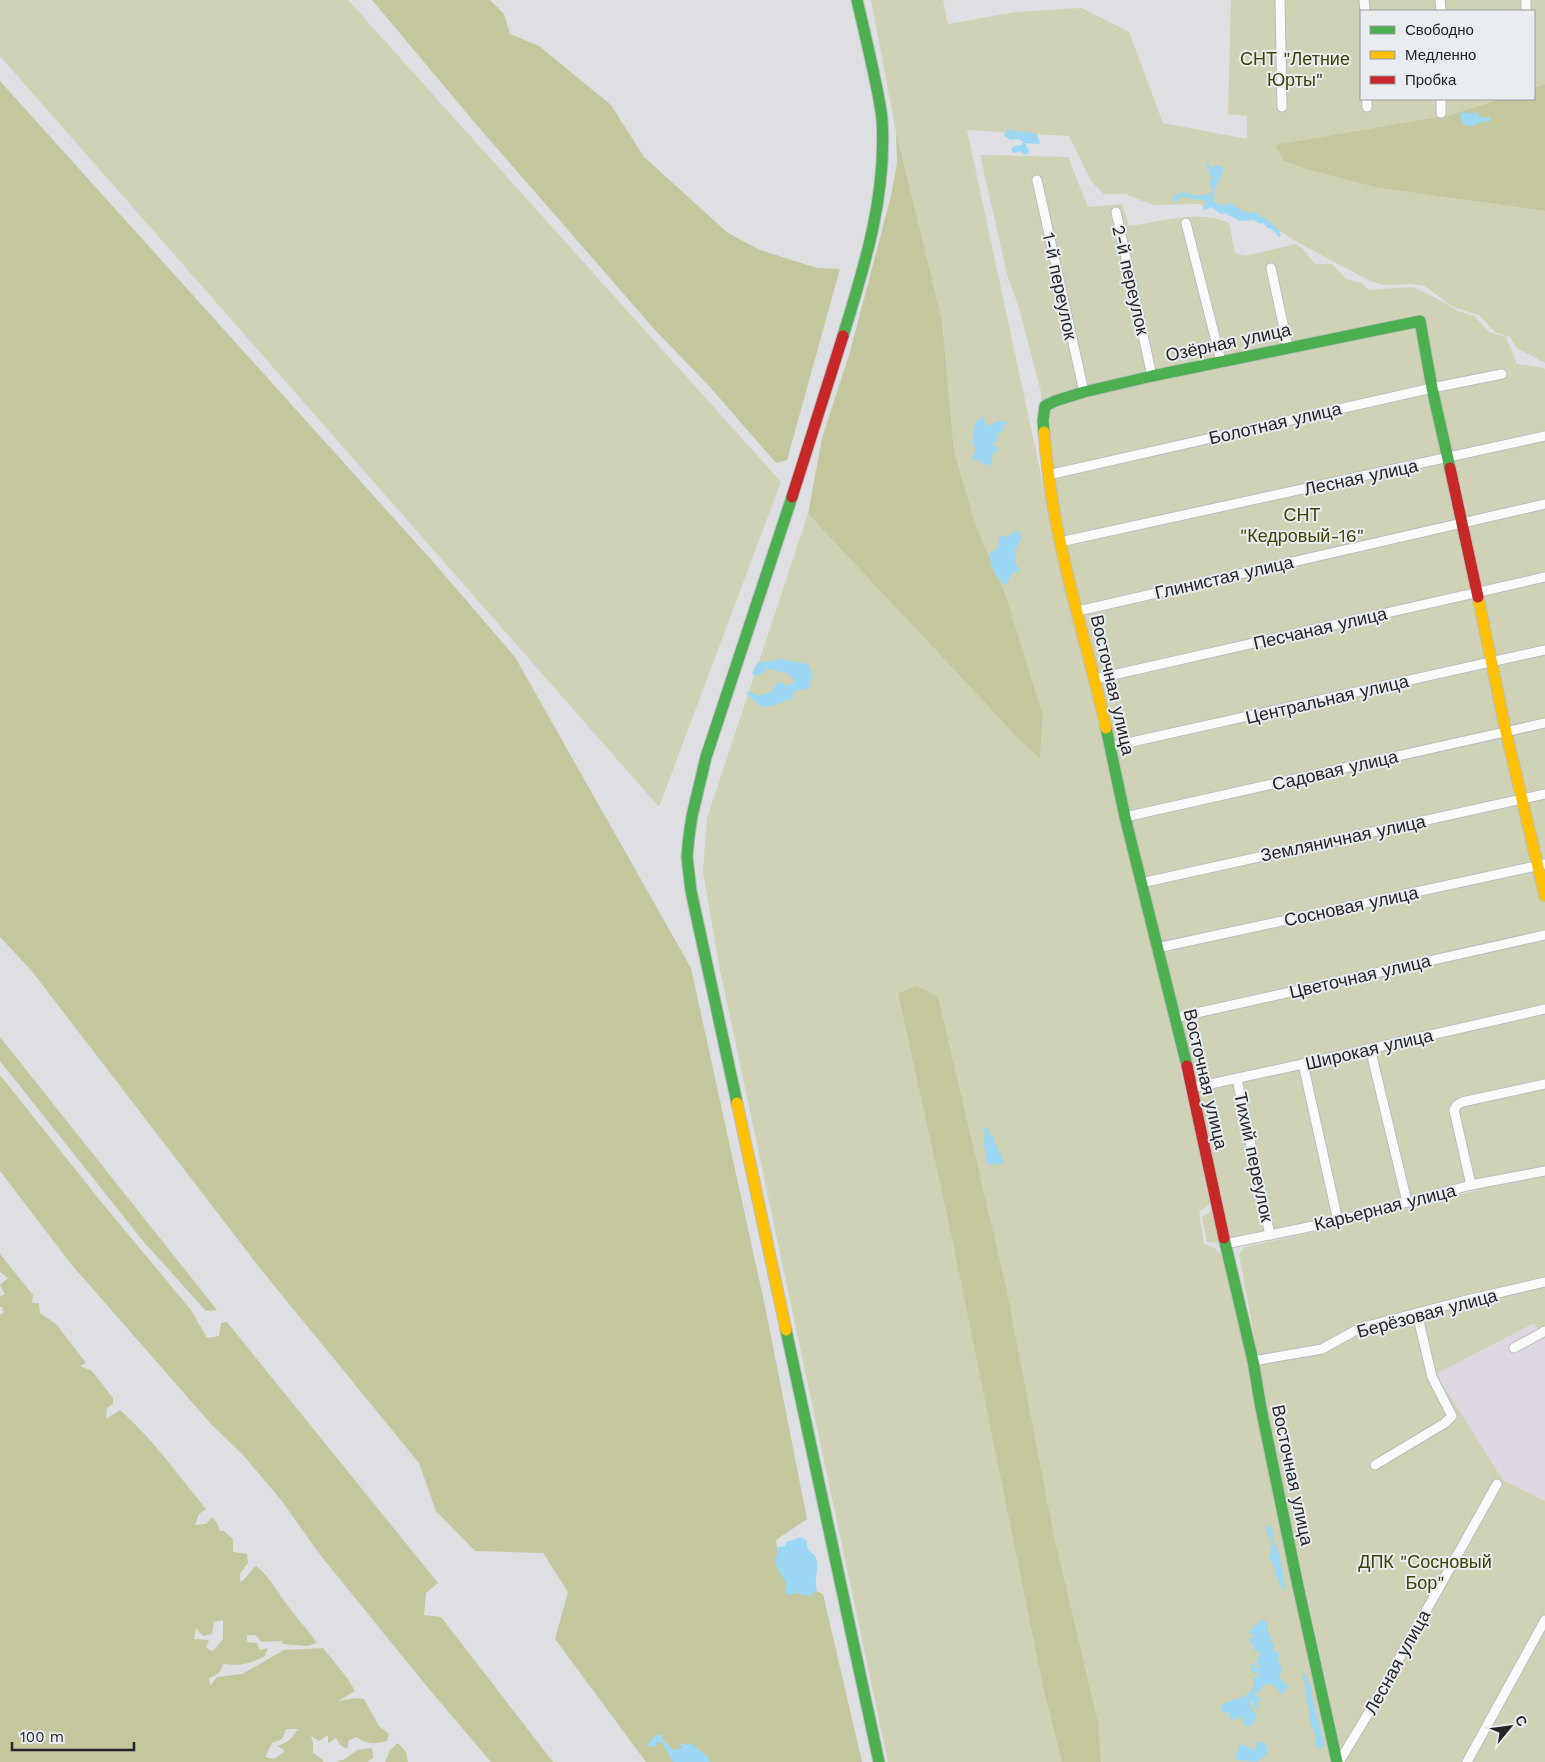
<svg xmlns="http://www.w3.org/2000/svg" width="1545" height="1762" font-family="'Work Sans',sans-serif">
<style>
.industrial{fill:#ded6e1}
.green{fill:#cfd2b5}
.forest{fill:#c4c79e;fill-rule:evenodd}
.water{fill:#9cd7f4}
.lines{fill:none;stroke-linecap:round;stroke-linejoin:round}
.street-casing{stroke:#bbbdbf;stroke-width:11}
.fast-casing{stroke:#bbbdbf;stroke-width:13}
.slow-casing{stroke:#bbbdbf;stroke-width:13}
.jam-casing{stroke:#bbbdbf;stroke-width:13}
.street{stroke:#fafafb;stroke-width:9}
.fast{stroke:#4caf50;stroke-width:11}
.slow{stroke:#ffc107;stroke-width:11}
.jam{stroke:#c62828;stroke-width:11}
.labels{text-anchor:middle;dominant-baseline:central;stroke-width:4;stroke-linejoin:round;paint-order:stroke}
.park-label{font-size:18px;fill:#404103;stroke:#e9ecf0}
.street-label{font-size:18px;fill:#242527;stroke:#e9ecf0}
</style>
<rect width="100%" height="100%" fill="#dddfe2"/>
<path class="industrial" d="M1534,1323L1545,1339V1501L1503,1480L1436,1374Z"/>
<g class="green">
<path d="M0,0H348L781,482L659,807L0,56Z"/>
<path d="M871,0H943L948,24L1016,12L1081,8L1129,32L1163,123L1247,139V116L1228,114L1231,0H1545V84L1534,88V11H1361V99H1500L1450,115L1379,188L1545,211V363L1517,348L1510,337L1495,332L1479,315L1459,309L1450,305L1425,286L1412,284L1384,285L1370,281L1299,243L1256,217L1198,204L1153,205L1125,194H1104L1091,181L1069,136L967,130L1058,554L1190,1109L1210,1203L1199,1212L1204,1244L1215,1248L1224,1258L1248,1367L1295,1602L1331,1762H888L719,965L703,872L707,818L808,514L1017,737L1040,757L1043,715L1005,593L976,526L954,451L942,320L896,132Z"/>
<path d="M980,155L1068,157L1088,207L1122,204L1129,226C1160,222 1200,209 1229,223L1235,253L1245,256L1296,244L1303,249L1315,264H1332L1346,279L1362,283L1368,290L1413,287L1434,297L1458,311L1474,316L1489,332L1506,337L1517,364L1544,368L1545,370V1339L1534,1323L1436,1374L1503,1480L1545,1501V1762H1344L1279,1468L1239,1254L1245,1247L1331,1228L1478,1190L1474,1180L1350,1215L1221,1243L1207,1242L1202,1217L1213,1210L1173,1021L1042,463L1041,392L1018,304L1008,278Z"/>
</g>
<g class="forest">
<path d="M372,0H490L504,14L510,34L539,46L611,105L644,157L728,233L760,250L817,268L840,269L787,460L776,463L710,387L655,330L475,123Z"/>
<path d="M0,81L435,564L515,657L691,968L766,1311L807,1519L776,1540L779,1562L795,1582L823,1594L862,1762H646L555,1639L568,1592L543,1553L475,1551L436,1511L419,1463L263,1272L31,970L0,937Z"/>
<path d="M1545,84V211L1379,188L1306,169L1283,160L1276,145L1450,115L1500,99H1534V88Z"/>
<path d="M896,132L942,320L954,451L976,526L1005,593L1043,715L1040,758L1017,737L808,514L822,438L850,352L891,196L897,162Z"/>
<path d="M917,986L938,997L1006,1287L1053,1532L1098,1723L1101,1762H1062L1044,1691L950,1228L898,993Z"/>
<path d="M0,1037L217,1310L206,1311L143,1241L0,1061Z"/>
<path d="M0,1075L98,1198L191,1310L207,1338L219,1336L221,1323L227,1322L438,1583L426,1593L424,1615L441,1617L553,1762H491L429,1689L321,1556L281,1500L243,1455L211,1424L71,1264L0,1171Z"/>
<path d="M0,1254L33,1295L32,1303H39L40,1313L56,1324L86,1363L80,1366L92,1371L113,1398V1404L107,1408L106,1419L120,1410C153,1439 178,1475 206,1509L199,1514L195,1525L206,1524L212,1517L217,1523L220,1531H224L233,1539V1552L247,1554L248,1563L240,1574V1582C247,1579 249,1571 256,1566C270,1577 277,1592 288,1606C297,1619 308,1629 317,1643L307,1646L283,1644L282,1641L262,1642L255,1635H247V1642L257,1643L260,1650L268,1648L265,1656C249,1664 241,1666 223,1664C221,1673 217,1675 209,1678L210,1686L217,1677L242,1674L284,1650L323,1648L348,1679L355,1691L338,1701L357,1698L364,1699L379,1726L389,1734L387,1741C375,1744 367,1745 357,1737L349,1740L347,1749L340,1745L336,1738L328,1743V1735L319,1741L311,1736L313,1743V1753L323,1760V1762H0V1315L4,1312L2,1307H0V1297L5,1294L0,1285L8,1278L0,1272ZM223,1620V1639L213,1651L206,1648L209,1640L194,1639L196,1628L203,1636L212,1634L214,1622ZM286,1729H298L290,1740L278,1746L285,1751L274,1759L265,1757L272,1743L282,1739Z"/>
<path d="M398,1743L406,1752L408,1762H385L390,1750Z"/>
<path d="M372,1748L373,1758L367,1762H336L345,1759L357,1750Z"/>
</g>
<g class="water">
<path d="M1478,111L1479,117L1485,118L1489,117L1491,119L1489,122L1483,121L1480,124L1478,123L1472,127L1463,124L1460,116L1461,113L1465,112L1466,114L1472,112L1475,114Z"/>
<path d="M1007,129C1018,133 1026,131 1037,134L1040,144L1025,143L1029,150L1028,154L1024,155L1020,151L1014,153L1011,150L1012,147L1021,145L1023,142L1018,139L1011,140L1004,136Z"/>
<path d="M1207,161L1210,167H1213L1215,165L1221,166L1224,170L1214,191V202L1223,205L1230,203L1244,212L1258,213L1260,217H1266L1267,221L1272,222L1273,226L1277,227L1281,236L1279,237L1272,229L1267,228L1264,223L1260,224L1254,220L1239,221C1235,217 1230,217 1226,213L1221,214L1211,207L1206,210L1203,209V206L1207,204L1206,201L1187,198L1184,196L1175,202L1172,199L1174,195L1180,194L1182,192L1198,196L1212,193L1213,190L1209,183L1212,178L1206,164Z"/>
<path d="M982,417L989,426L997,421H1004L1007,423L1003,427V431L996,435L997,440L993,445L995,447H998L1000,449L993,453L991,464L987,466L978,460H973L972,457L976,449L972,442C975,433 971,422 982,417Z"/>
<path d="M1017,530L1022,537L1014,552L1016,555L1015,563L1020,570L1018,573L1014,572C1009,575 1010,582 1005,585C995,578 989,564 990,553L998,547L999,537L1002,536L1006,537Z"/>
<path d="M780,659L808,664L813,676L810,681L811,685L804,690H797L793,694V698C769,706 766,715 747,694L748,691L759,696L772,691L775,685L781,682L786,686L794,683V680C787,668 779,674 767,668L763,673L756,676L752,674C757,659 759,663 772,661C775,660 777,659 780,659Z"/>
<path d="M985,1128H988L989,1134L993,1136L994,1141L1004,1162L1001,1164L989,1165L986,1161L987,1157L983,1141L986,1135L983,1131Z"/>
<path d="M1268,1525L1271,1526L1273,1535L1272,1538C1281,1553 1283,1571 1285,1588L1284,1590C1274,1578 1277,1570 1269,1557L1271,1552L1270,1549L1273,1543L1269,1539L1266,1528Z"/>
<path d="M801,1537L807,1541C806,1554 813,1550 816,1558C820,1568 813,1581 817,1590L810,1596L796,1593L791,1595L786,1594L785,1588L787,1585C783,1574 770,1566 778,1553L776,1547L785,1546L786,1542Z"/>
<path d="M1262,1619L1268,1623V1633L1271,1638L1270,1641L1275,1645L1273,1647L1274,1651L1279,1653L1278,1660L1282,1669L1279,1676L1283,1682L1289,1687L1284,1690L1285,1692L1281,1695C1276,1687 1274,1682 1264,1685L1258,1692H1255V1696L1259,1697L1261,1700L1257,1702L1259,1706L1258,1708L1254,1707V1703L1251,1700L1250,1706L1257,1716L1252,1725L1248,1727L1244,1725L1242,1716H1240L1239,1720L1234,1717L1233,1721L1229,1717L1228,1712L1223,1713L1220,1708L1224,1703H1226C1237,1697 1244,1700 1253,1689V1677H1257L1260,1674L1257,1672L1254,1674L1250,1668L1253,1663L1256,1664L1254,1668H1260L1256,1660L1259,1657L1260,1653L1254,1650L1253,1644L1249,1642L1251,1637L1255,1634L1248,1633L1252,1629L1253,1624L1258,1626L1259,1620Z"/>
<path d="M1305,1673L1309,1684L1312,1686V1696L1323,1739L1324,1745L1320,1750L1315,1744L1316,1737L1309,1718V1709L1306,1698L1305,1683L1302,1676Z"/>
<path d="M656,1735H662L663,1741L666,1742L673,1750L682,1748V1746L679,1745L680,1743L686,1745L691,1743L708,1757L710,1762H673L662,1743L657,1742L654,1747L646,1745Z"/>
<path d="M1259,1741L1266,1744L1268,1753L1257,1762L1236,1760L1235,1758L1239,1746L1242,1744L1253,1750L1257,1747L1256,1743Z"/>
</g>
<g class="lines">
<g class="street-casing">
<g id="street">
<path d="M1280,0L1282,107"/>
<path d="M1364,0L1365,11"/>
<path d="M1440,0L1441,11"/>
<path d="M1526,0V11"/>
<path d="M1367,99V107"/>
<path d="M1441,99V113"/>
<path d="M1037,180L1084,392"/>
<path d="M1116,212L1152,376"/>
<path d="M1186,223L1221,361"/>
<path d="M1271,268L1288,347"/>
<path d="M1048,475L1432,388L1502,374"/>
<path d="M1060,542L1545,436"/>
<path d="M1078,611L1545,504"/>
<path d="M1095,679L1545,577"/>
<path d="M1109,747L1545,650"/>
<path d="M1125,817L1545,723"/>
<path d="M1141,883L1545,794"/>
<path d="M1157,948L1545,864"/>
<path d="M1174,1018L1545,935"/>
<path d="M1370,1048L1407,1202"/>
<path d="M1303,1064L1338,1221"/>
<path d="M1237,1079L1270,1235"/>
<path d="M1192,1088L1303,1064L1545,1009"/>
<path d="M1471,1185L1454,1110L1457,1105L1462,1102L1545,1084"/>
<path d="M1225,1244L1338,1221L1471,1185L1545,1171"/>
<path d="M1514,1348L1545,1331"/>
<path d="M1253,1361L1322,1349L1360,1328L1463,1301L1545,1282"/>
<path d="M1375,1465L1445,1423L1452,1416L1432,1377L1417,1313"/>
<path d="M1339,1762L1375,1702L1497,1484"/>
<path d="M1467,1762L1545,1620"/>
</g>
</g>
<g class="fast-casing">
<g id="fast">
<path d="M843,336C865,265 887,194 882,119C881,109 879,99 877,89C871,59 864,30 857,0"/>
<path d="M1044,432L1043,421L1045,406L1055,401L1084,392L1152,376L1420,321L1432,388L1450,468"/>
<path d="M1106,728L1125,817L1187,1066"/>
<path d="M737,1103L691,891L687,857L689,836L692,816L706,757L792,497"/>
<path d="M1224,1238L1253,1361L1261,1408L1298,1586L1337,1762"/>
<path d="M786,1330L879,1762"/>
</g>
</g>
<g class="slow-casing">
<g id="slow">
<path d="M1044,432C1047,469 1052,505 1060,541C1073,604 1092,665 1106,728"/>
<path d="M1478,597L1506,732L1545,896"/>
<path d="M737,1103L786,1330"/>
</g>
</g>
<g class="jam-casing">
<g id="jam">
<path d="M1450,468L1478,597"/>
<path d="M792,497L843,336"/>
<path d="M1187,1066L1224,1238"/>
</g>
</g>
<use href="#street" class="street"/>
<use href="#fast" class="fast"/>
<use href="#slow" class="slow"/>
<use href="#jam" class="jam"/>
</g>
<g class="labels">
<g class="park-label">
<text x="1295" y="58">СНТ "Летние<tspan x="1295" dy="21">Юрты"</tspan></text>
<text x="1302" y="514">СНТ<tspan x="1302" dy="21">"Кедровый-16"</tspan></text>
<text x="1425" y="1561">ДПК "Сосновый<tspan x="1425" dy="21">Бор"</tspan></text>
</g>
<g class="street-label">
<text transform="translate(1131 280) rotate(77)">2-й переулок</text>
<text transform="translate(1060 286) rotate(78)">1-й переулок</text>
<text transform="translate(1228 342) rotate(-12)">Озёрная улица</text>
<text transform="translate(1275 423) rotate(-13)">Болотная улица</text>
<text transform="translate(1361 477) rotate(-12)">Лесная улица</text>
<text transform="translate(1224 577) rotate(-13)">Глинистая улица</text>
<text transform="translate(1320 628) rotate(-13)">Песчаная улица</text>
<text transform="translate(1113 685) rotate(77)">Восточная улица</text>
<text transform="translate(1327 699) rotate(-13)">Центральная улица</text>
<text transform="translate(1335 770) rotate(-13)">Садовая улица</text>
<text transform="translate(1343 838) rotate(-12)">Земляничная улица</text>
<text transform="translate(1351 906) rotate(-12)">Сосновая улица</text>
<text transform="translate(1360 976) rotate(-13)">Цветочная улица</text>
<text transform="translate(1369 1049) rotate(-13)">Широкая улица</text>
<text transform="translate(1206 1079) rotate(77)">Восточная улица</text>
<text transform="translate(1254 1157) rotate(78)">Тихий переулок</text>
<text transform="translate(1385 1207) rotate(-14)">Карьерная улица</text>
<text transform="translate(1427 1313) rotate(-15)">Берёзовая улица</text>
<text transform="translate(1293 1475) rotate(78)">Восточная улица</text>
<text transform="translate(1397 1662) rotate(-61)">Лесная улица</text>
</g>
</g>
<rect x="1360" y="10" width="175" height="90" fill="#e9ecf0" stroke="#9a9ca0"/>
<rect x="1370" y="26" width="25" height="8" fill="#4caf50" stroke="#9a9ca0"/>
<text x="1405" y="35" font-size="15" fill="#242527">Свободно</text>
<rect x="1370" y="51" width="25" height="8" fill="#ffc107" stroke="#9a9ca0"/>
<text x="1405" y="60" font-size="15" fill="#242527">Медленно</text>
<rect x="1370" y="76" width="25" height="8" fill="#c62828" stroke="#9a9ca0"/>
<text x="1405" y="85" font-size="15" fill="#242527">Пробка</text>
<g transform="translate(1510 1727) rotate(61)" stroke="#e9ecf0" stroke-width="4" paint-order="stroke">
<path d="M0-4L9 19L0 12L-9 19Z" fill="#242527"/>
<text y="-8" font-size="14" font-weight="bold" text-anchor="middle" fill="#242527">С</text>
</g>
<path d="M12 1742v8h122v-8" fill="none" stroke="#242527" stroke-width="2.5"/>
<text x="20" y="1742" font-size="15" fill="#242527" stroke="#e9ecf0" stroke-width="4" paint-order="stroke">100 m</text>
</svg>
